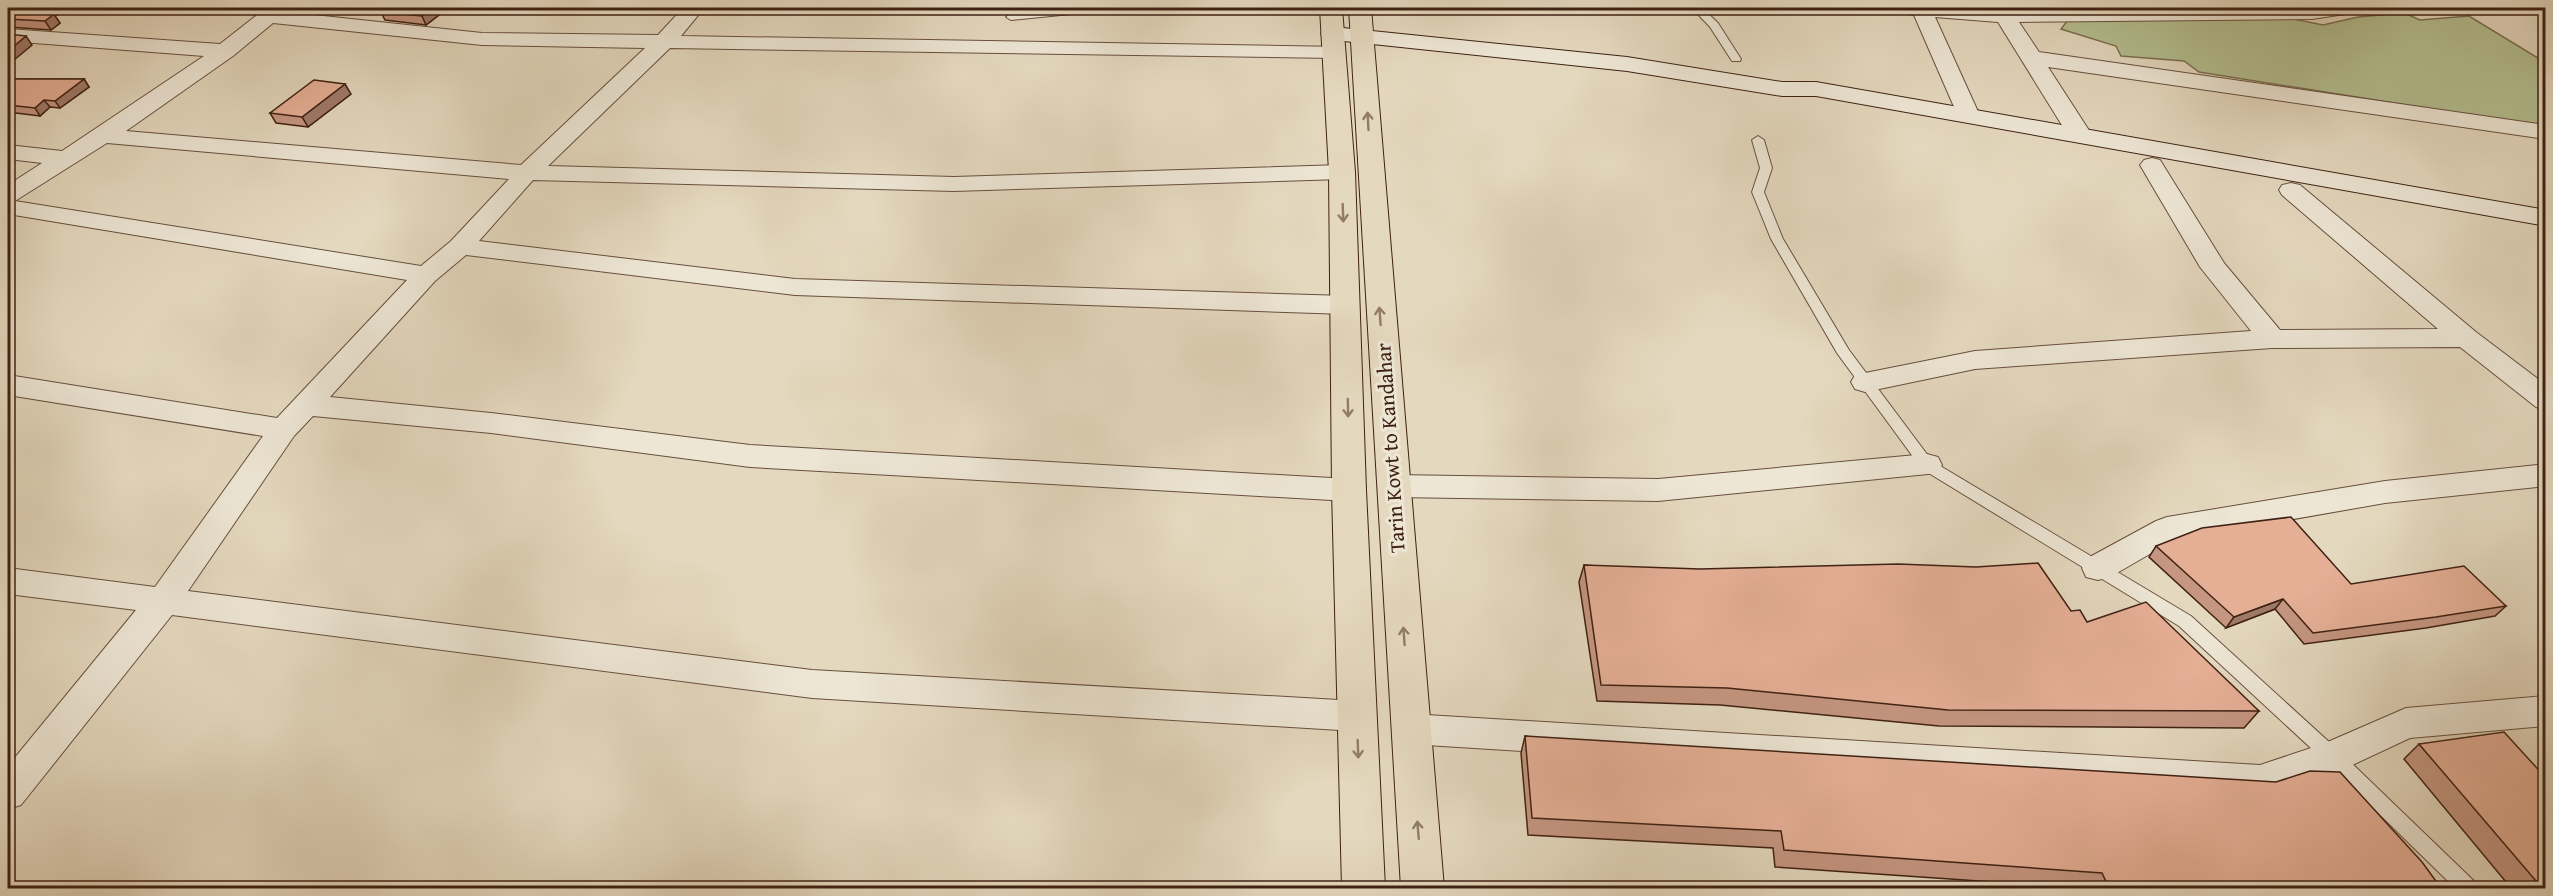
<svg xmlns="http://www.w3.org/2000/svg" width="2553" height="896" font-family="'Gentium Book Plus',serif">
<style>
.green{fill:#b4bf91;stroke:#7a7052;stroke-width:1.5}
.lines{fill:none;stroke-linecap:round;stroke-linejoin:round}
.lane-casing{stroke:#684f3e;stroke-width:2}
.street-casing{stroke:#684f3e;stroke-width:2}
.secondary-casing{stroke:#3f2113;stroke-width:2}
.primary-casing{stroke:#3f2113;stroke-width:2}
.lane{fill:#ede6d5;fill-rule:evenodd}
.street{fill:#ede6d5;fill-rule:evenodd}
.secondary{fill:#ede6d5;fill-rule:evenodd}
.primary{fill:#e4d8be;fill-rule:evenodd}
.wall{fill:#c59681;stroke:#3f2113;stroke-width:1.5}
.shaded-wall{fill:#a07a69;stroke:#3f2113;stroke-width:1.5}
.building{fill:#e5af96;stroke:#3f2113;stroke-width:1.5}
.oneway{stroke:#927c68}
.labels{text-anchor:middle;dominant-baseline:central;stroke-width:6;stroke-linejoin:round;paint-order:stroke}
.street-label{font-size:21px;fill:#3f2113;stroke:#ede6d5}
</style>
<rect width="100%" height="100%" fill="#e4d8be"/>
<filter id="stains"><feTurbulence type="fractalNoise" baseFrequency=".00333" numOctaves="4"/><feColorMatrix values="0 0 0 0 .2 0 0 0 0 .09 0 0 0 0 .02 0 0 0 .5 -.17"/></filter>
<radialGradient id="worn" r=".72"><stop offset=".6" stop-color="#630" stop-opacity="0"/><stop offset="1" stop-color="#630" stop-opacity=".3"/></radialGradient>
<path class="green" d="M2404,13L2420,20L2469,16L2538,58L2545,74V127L2199,72L2184,61L2121,56L2116,46L2061,29L2068,20L2283,17L2323,25L2358,17Z"/>
<g class="lines">
<g class="lane-casing">
<g id="lane">
<path d="M1075,8H1106L1101,11L1011,20L1006,17L1011,14Z"/>
<path d="M1692,8H1702L1718,23L1741,59L1740,61H1732L1710,27Z"/>
<path d="M1758,136L1764,140L1772,168L1764,192L1783,239L1849,350L1932,461L2191,616L2339,751L2475,882L2478,888H2455L2327,763L2179,626L1922,469L1837,353L1771,239L1752,192L1760,168L1752,140Z"/>
</g>
</g>
<g class="street-casing">
<g id="street">
<path d="M266,8H288L286,12L482,33L658,35L683,8H704L681,36L1342,47L1345,52L1342,57L1334,58L670,48L548,166L954,177L1342,165L1351,167L1354,172L1351,177L1342,179L954,191L533,180L479,241L795,279L1346,296L1356,299L1359,305L1356,311L1346,314L795,295L466,255L435,281L330,397L491,413L750,445L1349,479L1360,482L1364,490L1360,498L1349,501L750,467L491,433L313,416L294,436L188,591L812,670L1356,701L1369,705L1374,716L1369,727L1356,731L812,698L172,615L21,805L8,809V766L136,610L8,594V568L155,587L263,436L8,395V375L277,418L407,280L8,214V185L42,163L8,159V145L62,151L204,56L8,41V29L220,44ZM273,23L482,45L645,48L521,165L126,131L233,56ZM107,143L509,179L451,241L421,266L15,201Z"/>
<path d="M1896,8H2361L2358,12L2312,19L2019,22L2039,52L2546,125V139L2048,67L2092,135L2088,140H2072L2068,135L1998,22L1935,17L1980,116L1977,121H1961L1958,116L1914,15L1899,12Z"/>
<path d="M2152,158L2160,160L2224,263L2280,330L2438,329L2282,195L2279,190L2282,185L2291,183L2300,185L2476,332L2546,385V410L2536,407L2460,347L2272,348L1975,369L1865,392L1855,389L1851,382L1855,375L1975,351L2251,331L2200,267L2140,165L2144,160Z"/>
<path d="M1927,454L1938,457L1942,465L1938,473L1658,501L1394,497L1383,494L1379,486L1383,478L1394,475L1658,479Z"/>
<path d="M2546,464V486L2385,503L2174,540L2110,577L2098,580L2086,577L2082,568L2086,559L2156,521L2167,517L2385,481Z"/>
<path d="M2546,696V726L2410,738L2346,768L2260,797L1410,744L1397,740L1392,729L1397,718L1410,714L2260,765L2323,744L2406,708Z"/>
</g>
</g>
<g class="secondary-casing">
<path id="secondary" d="M1333,27L1627,57L1782,82H1816L2546,210V226L1816,96H1782L1627,71L1325,39L1321,34L1325,29Z"/>
</g>
<g class="primary-casing">
<g id="primary">
<path d="M1320,8H1342L1355,172L1366,490L1385,888H1342L1332,490L1329,172Z"/>
<path d="M1349,8H1371L1444,888H1401Z"/>
</g>
</g>
<use href="#lane" class="lane"/>
<use href="#street" class="street"/>
<use href="#secondary" class="secondary"/>
<use href="#primary" class="primary"/>
</g>
<g class="wall">
<path d="M8,8H68L55,16L60,23L51,30L8,27Z"/>
<path d="M387,8H448L426,25L385,20L381,12Z"/>
<path d="M8,79H84L89,87L60,108L50,107L40,116L8,112Z"/>
<path d="M351,94L308,127L276,123L270,113Z"/>
<path d="M2156,546L2351,584L2506,606L2495,616L2426,628L2304,644L2275,609L2226,628L2149,557Z"/>
<path d="M1584,565L2071,611L2087,622L2259,711L2244,728L1939,726L1720,705L1597,701L1579,582Z"/>
<path d="M1525,736L2441,888H2081L1775,867L1773,848L1528,835L1521,753Z"/>
<path d="M2419,744L2546,888H2511L2404,759Z"/>
</g>
<g class="shaded-wall">
<path d="M48,8H68L55,16L60,23L51,30L45,21L38,14Z"/>
<path d="M433,8H448L426,25L422,16Z"/>
<path d="M26,36L32,45L8,65V51Z"/>
<path d="M84,79L89,87L60,108L55,101Z"/>
<path d="M345,84L351,94L308,127L302,117Z"/>
<path d="M44,100L50,107L40,116L35,108Z"/>
<path d="M2283,599L2275,609L2226,628L2234,617Z"/>
</g>
<g class="building">
<path d="M8,8H48L38,14H54L45,21L8,19Z"/>
<path d="M387,8H433L422,16L381,12Z"/>
<path d="M8,34L26,36L8,51Z"/>
<path d="M8,79H84L55,101L44,100L35,108L8,105Z"/>
<path d="M314,80L345,84L302,117L270,113Z"/>
<path d="M2291,517L2351,584L2464,566L2506,606L2436,617L2313,633L2283,599L2234,617L2156,546L2202,528Z"/>
<path d="M2038,563L2071,611L2080,610L2087,622L2146,602L2259,711L1948,710L1727,688L1601,685L1584,565L1700,569L1898,564L1976,567Z"/>
<path d="M2504,732L2546,778V888H2542L2419,744Z"/>
<path d="M1525,736L2276,782L2310,771L2340,772L2422,862L2441,888H2109L2102,873L1784,850L1781,831L1532,818Z"/>
</g>
<defs><path id="oneway-shaft" d="M-6 0H5M1.5-3L5.5 0L1.5 3" fill="none" stroke-width="1.6" stroke-linecap="round" stroke-linejoin="round" transform="scale(1.5)"/></defs>
<g class="oneway">
<use href="#oneway-shaft" transform="translate(1368 121) rotate(-93)"/>
<use href="#oneway-shaft" transform="translate(1343 213) rotate(88)"/>
<use href="#oneway-shaft" transform="translate(1380 316) rotate(-94)"/>
<use href="#oneway-shaft" transform="translate(1348 408) rotate(89)"/>
<use href="#oneway-shaft" transform="translate(1404 636) rotate(-94)"/>
<use href="#oneway-shaft" transform="translate(1358 749) rotate(88)"/>
<use href="#oneway-shaft" transform="translate(1418 830) rotate(-95)"/>
</g>
<g class="labels">
<g class="street-label">
<text transform="translate(1390 448) rotate(-94)">Tarin Kowt to Kandahar</text>
</g>
</g>
<rect width="2553" height="896" fill="none" stroke="#e4d8be" stroke-width="30"/>
<rect x="9" y="9" width="2535" height="878" fill="none" stroke="#3f2113" stroke-width="3"/>
<rect x="15" y="15" width="2523" height="866" fill="none" stroke="#3f2113" stroke-width="1.5"/>
<rect width="100%" height="100%" filter="url(#stains)"/>
<rect width="100%" height="100%" fill="url(#worn)"/>
</svg>
